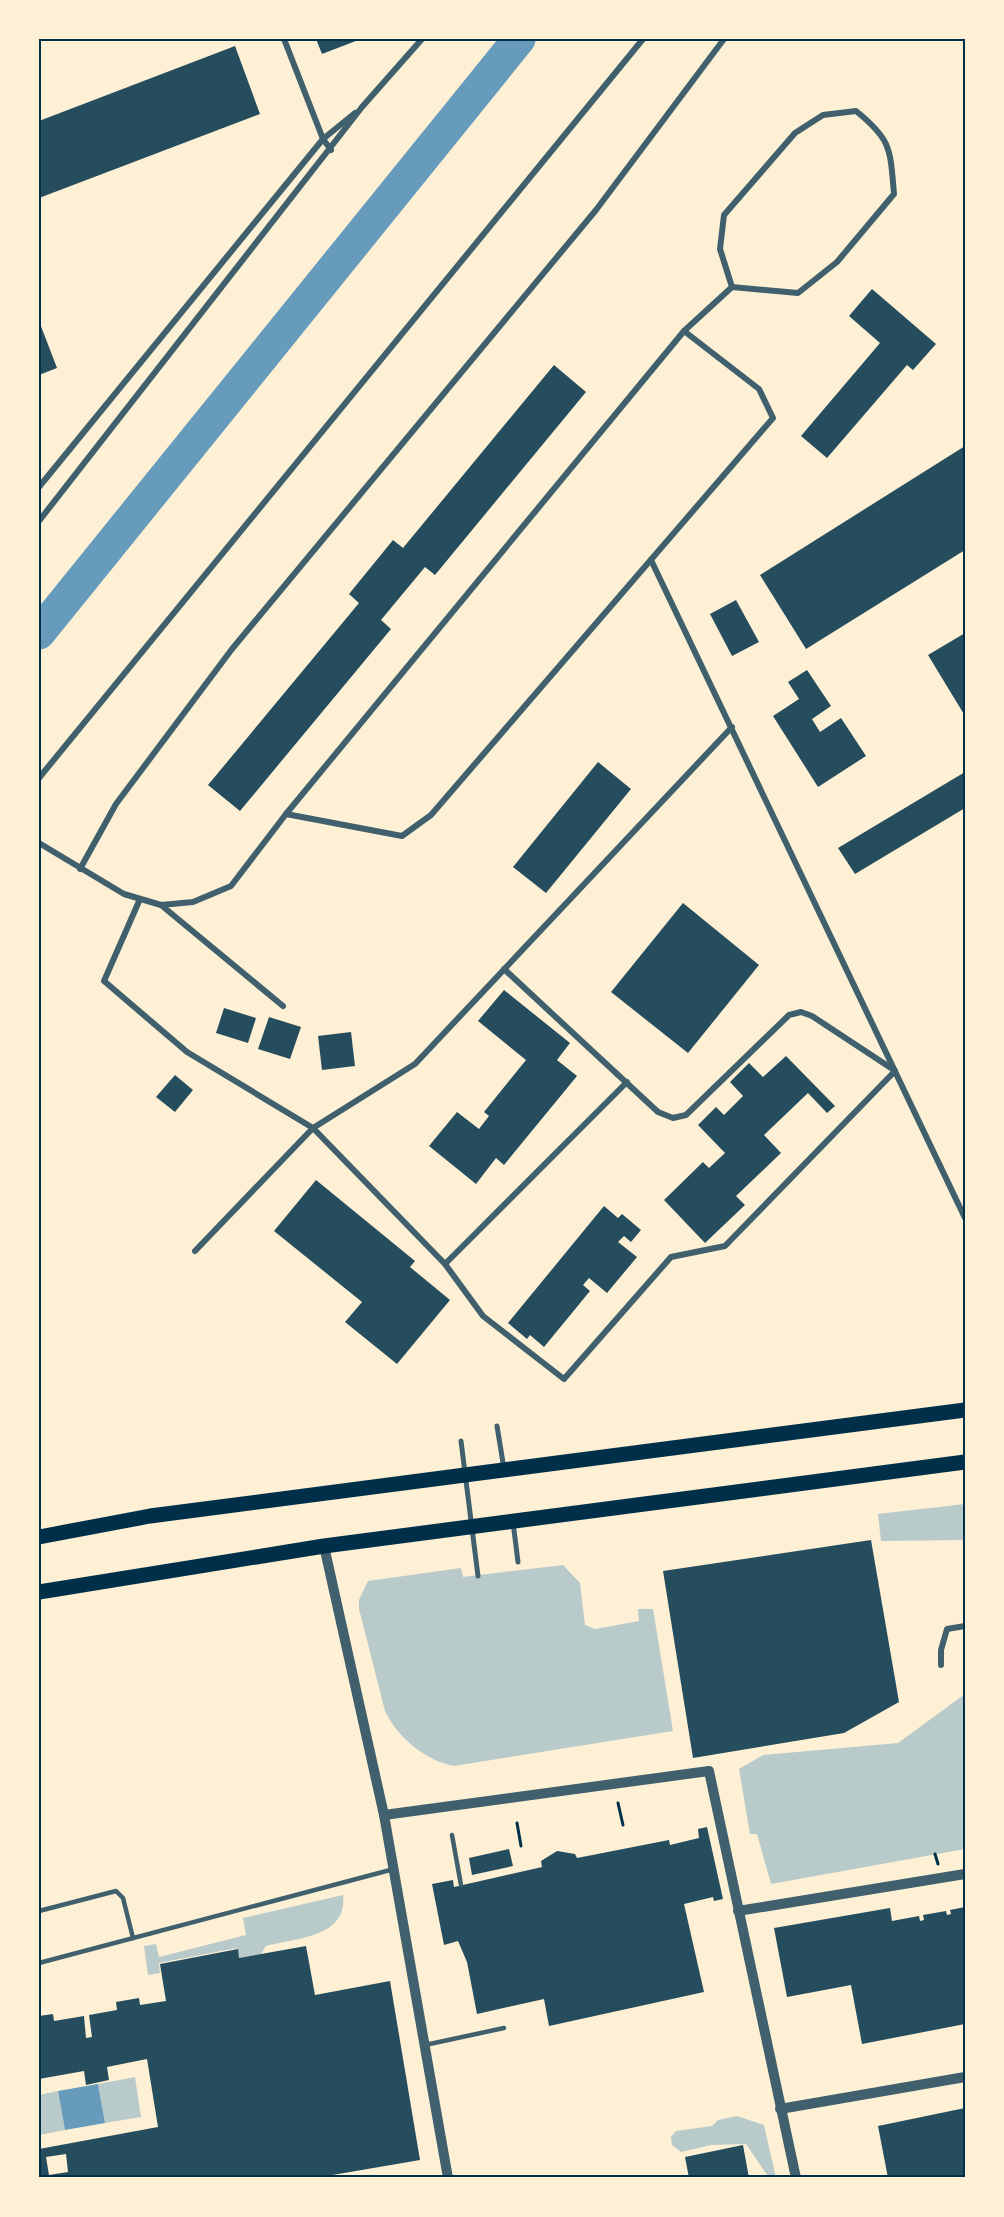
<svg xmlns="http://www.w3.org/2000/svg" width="1004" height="2217" font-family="Lora,serif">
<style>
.green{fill:#b9caca}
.water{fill:#669bbc}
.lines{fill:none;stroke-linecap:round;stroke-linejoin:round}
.river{stroke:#669bbc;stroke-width:33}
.building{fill:#264d5e;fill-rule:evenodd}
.path{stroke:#003049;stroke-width:3}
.service{stroke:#3f606c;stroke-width:4.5}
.pedestrian{stroke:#3f606c;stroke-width:5}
.minor{stroke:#3f606c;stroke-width:6}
.tertiary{stroke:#3f606c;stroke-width:10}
.trunk{stroke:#003049;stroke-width:15}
.neatline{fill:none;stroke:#003049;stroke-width:2}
</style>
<rect width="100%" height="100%" fill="#fdf0d5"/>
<g class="green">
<path d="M965,1504V1540L881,1541L878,1514Z"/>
<path d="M563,1565L580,1583L585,1625L595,1629L639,1621L638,1609H653L673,1731L454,1766C426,1761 397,1737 385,1711L359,1609V1600L368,1581L461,1568L463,1577Z"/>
<path d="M965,1694V1849L771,1884L757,1834H750L739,1769L763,1755L898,1743Z"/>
<path d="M343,1895C348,1937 297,1938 266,1946L261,1954L239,1958L237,1948L159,1963L160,1973L148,1975L144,1946L156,1944L159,1957L246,1935L243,1918Z"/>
<path d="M135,2077L141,2117L105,2123L98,2084Z"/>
<path d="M58,2091L65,2130L39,2135V2095Z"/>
<path d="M737,2116L764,2125L776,2178H769L746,2144L711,2145L681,2152L672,2145L671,2137L676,2131L712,2126L718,2120Z"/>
</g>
<path class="water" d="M98,2084L105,2123L65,2130L58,2091Z"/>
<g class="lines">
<path class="river" d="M39,633L519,39"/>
</g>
<g class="building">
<path d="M316,39H361L322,54Z"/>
<path d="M235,46L260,114L39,198V121Z"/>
<path d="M872,289L936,344L913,370L907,365L827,458L801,436L880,343L849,316Z"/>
<path d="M39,321L57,368L39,375Z"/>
<path d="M554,365L586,392L435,575L425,567L381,620L391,629L240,811L208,785L359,603L349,594L393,540L403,548Z"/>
<path d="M965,446V550L806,649L760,575Z"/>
<path d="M736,600L759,642L732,656L710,614Z"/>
<path d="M965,633V716L928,655Z"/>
<path d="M807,670L831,706L812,719L820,732L841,718L866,756L818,787L773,716L799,699L788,682Z"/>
<path d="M598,762L631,789L546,893L513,867Z"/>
<path d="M965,772V808L855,874L838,848Z"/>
<path d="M683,903L759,965L688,1053L611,992Z"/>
<path d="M504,990L570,1043L557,1060L577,1076L504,1165L496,1158L476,1184L429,1146L457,1112L479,1129L489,1116L484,1112L526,1060L478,1021Z"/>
<path d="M224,1008L256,1018L248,1043L216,1033Z"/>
<path d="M269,1017L301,1027L290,1059L258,1049Z"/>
<path d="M351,1032L355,1066L322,1070L318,1036Z"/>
<path d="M786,1056L835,1106L827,1113L808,1093L764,1135L781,1153L736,1196L745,1205L705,1243L664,1200L703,1162L709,1168L725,1153L698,1125L716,1107L724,1115L743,1096L730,1082L749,1063L763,1077Z"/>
<path d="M175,1075L193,1090L175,1112L156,1097Z"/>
<path d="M316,1180L415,1261L410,1267L450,1300L397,1364L345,1322L362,1302L274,1231Z"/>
<path d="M604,1206L618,1218L622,1214L641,1230L631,1242L624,1236L618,1242L637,1257L607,1293L589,1278L583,1285L590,1291L544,1347L530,1335L527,1339L508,1323Z"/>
<path d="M871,1540L899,1702L844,1733L693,1758L663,1571Z"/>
<path d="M707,1827L723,1899L714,1901L713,1897L684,1904L704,1992L549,2026L544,1999L477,2014L467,1962L458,1941L444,1945L432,1884L453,1880L454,1887L542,1867L541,1861L557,1851L575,1854L577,1858L669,1840L670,1845L699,1838L698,1829Z"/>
<path d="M509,1849L513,1866L472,1875L469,1858Z"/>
<path d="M965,1907V2024L862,2044L851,1985L787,1997L774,1928L890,1908L892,1921L919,1916L920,1921L924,1920L923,1915L946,1911L947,1915L951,1914L950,1910Z"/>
<path d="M306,1946L315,1995L390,1981L420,2160L315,2178H39V2149L158,2127L147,2059L107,2067L109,2080L86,2085L84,2071L39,2079V2016L53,2014L54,2021L84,2016L86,2038L92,2037L89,2015L117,2010L116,2002L139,1998L140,2005L166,2001L160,1964L238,1949L239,1958ZM66,2154L68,2172L49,2175L46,2157Z"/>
<path d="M965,2108V2178H888L878,2126Z"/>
<path d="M743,2145L749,2178H689L685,2157Z"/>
</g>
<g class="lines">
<g class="path">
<path d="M618,1803L623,1825"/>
<path d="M517,1823L521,1846"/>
<path d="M935,1854L938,1864"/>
</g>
<g class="service">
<path d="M452,1835L461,1885"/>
<path d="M39,1911L116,1891L123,1898L133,1938"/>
<path d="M39,1963L394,1869"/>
<path d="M425,2045L504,2028"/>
</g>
<g class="pedestrian">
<path d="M497,1426L504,1469"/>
<path d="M461,1441L478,1576"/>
<path d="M513,1522L518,1562"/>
</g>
<g class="minor">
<path d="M284,39L323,139L331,150"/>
<path d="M39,487L323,139L355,113"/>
<path d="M39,521L362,107L422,39"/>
<path d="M651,560L965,1218"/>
<path d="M39,778L643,39"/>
<path d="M286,814L402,836L431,815L773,418L759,389L684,331"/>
<path d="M39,843L124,894L161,905L193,902L231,886L286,814L684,331L732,287L798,293L837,262L894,194C890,149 892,140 856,111L823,115L795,133L724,215L720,249L732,287"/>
<path d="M80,869L116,804L232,649L596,210L724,39"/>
<path d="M140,899L104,981L187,1052L313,1128L445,1264L483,1316L564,1379L671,1257L725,1246L895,1071"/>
<path d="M161,905L283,1006"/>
<path d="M504,969L658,1112L673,1118L686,1115L789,1015L801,1012L812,1016L894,1070"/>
<path d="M195,1251L313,1128L415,1064L732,727"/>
<path d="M445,1264L627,1082"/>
<path d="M941,1665V1650L947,1629L965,1626"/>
</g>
<g class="tertiary">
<path d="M324,1546L384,1815L448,2178"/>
<path d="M384,1815L709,1771L796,2178"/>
<path d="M738,1911L965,1874"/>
<path d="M780,2109L965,2077"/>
</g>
<g class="trunk">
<path d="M39,1537L150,1516L965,1410"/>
<path d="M39,1592L324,1546L965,1462"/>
</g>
</g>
<rect width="1004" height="2217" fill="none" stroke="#fdf0d5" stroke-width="81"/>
<rect x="40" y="40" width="924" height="2136" class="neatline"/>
</svg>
